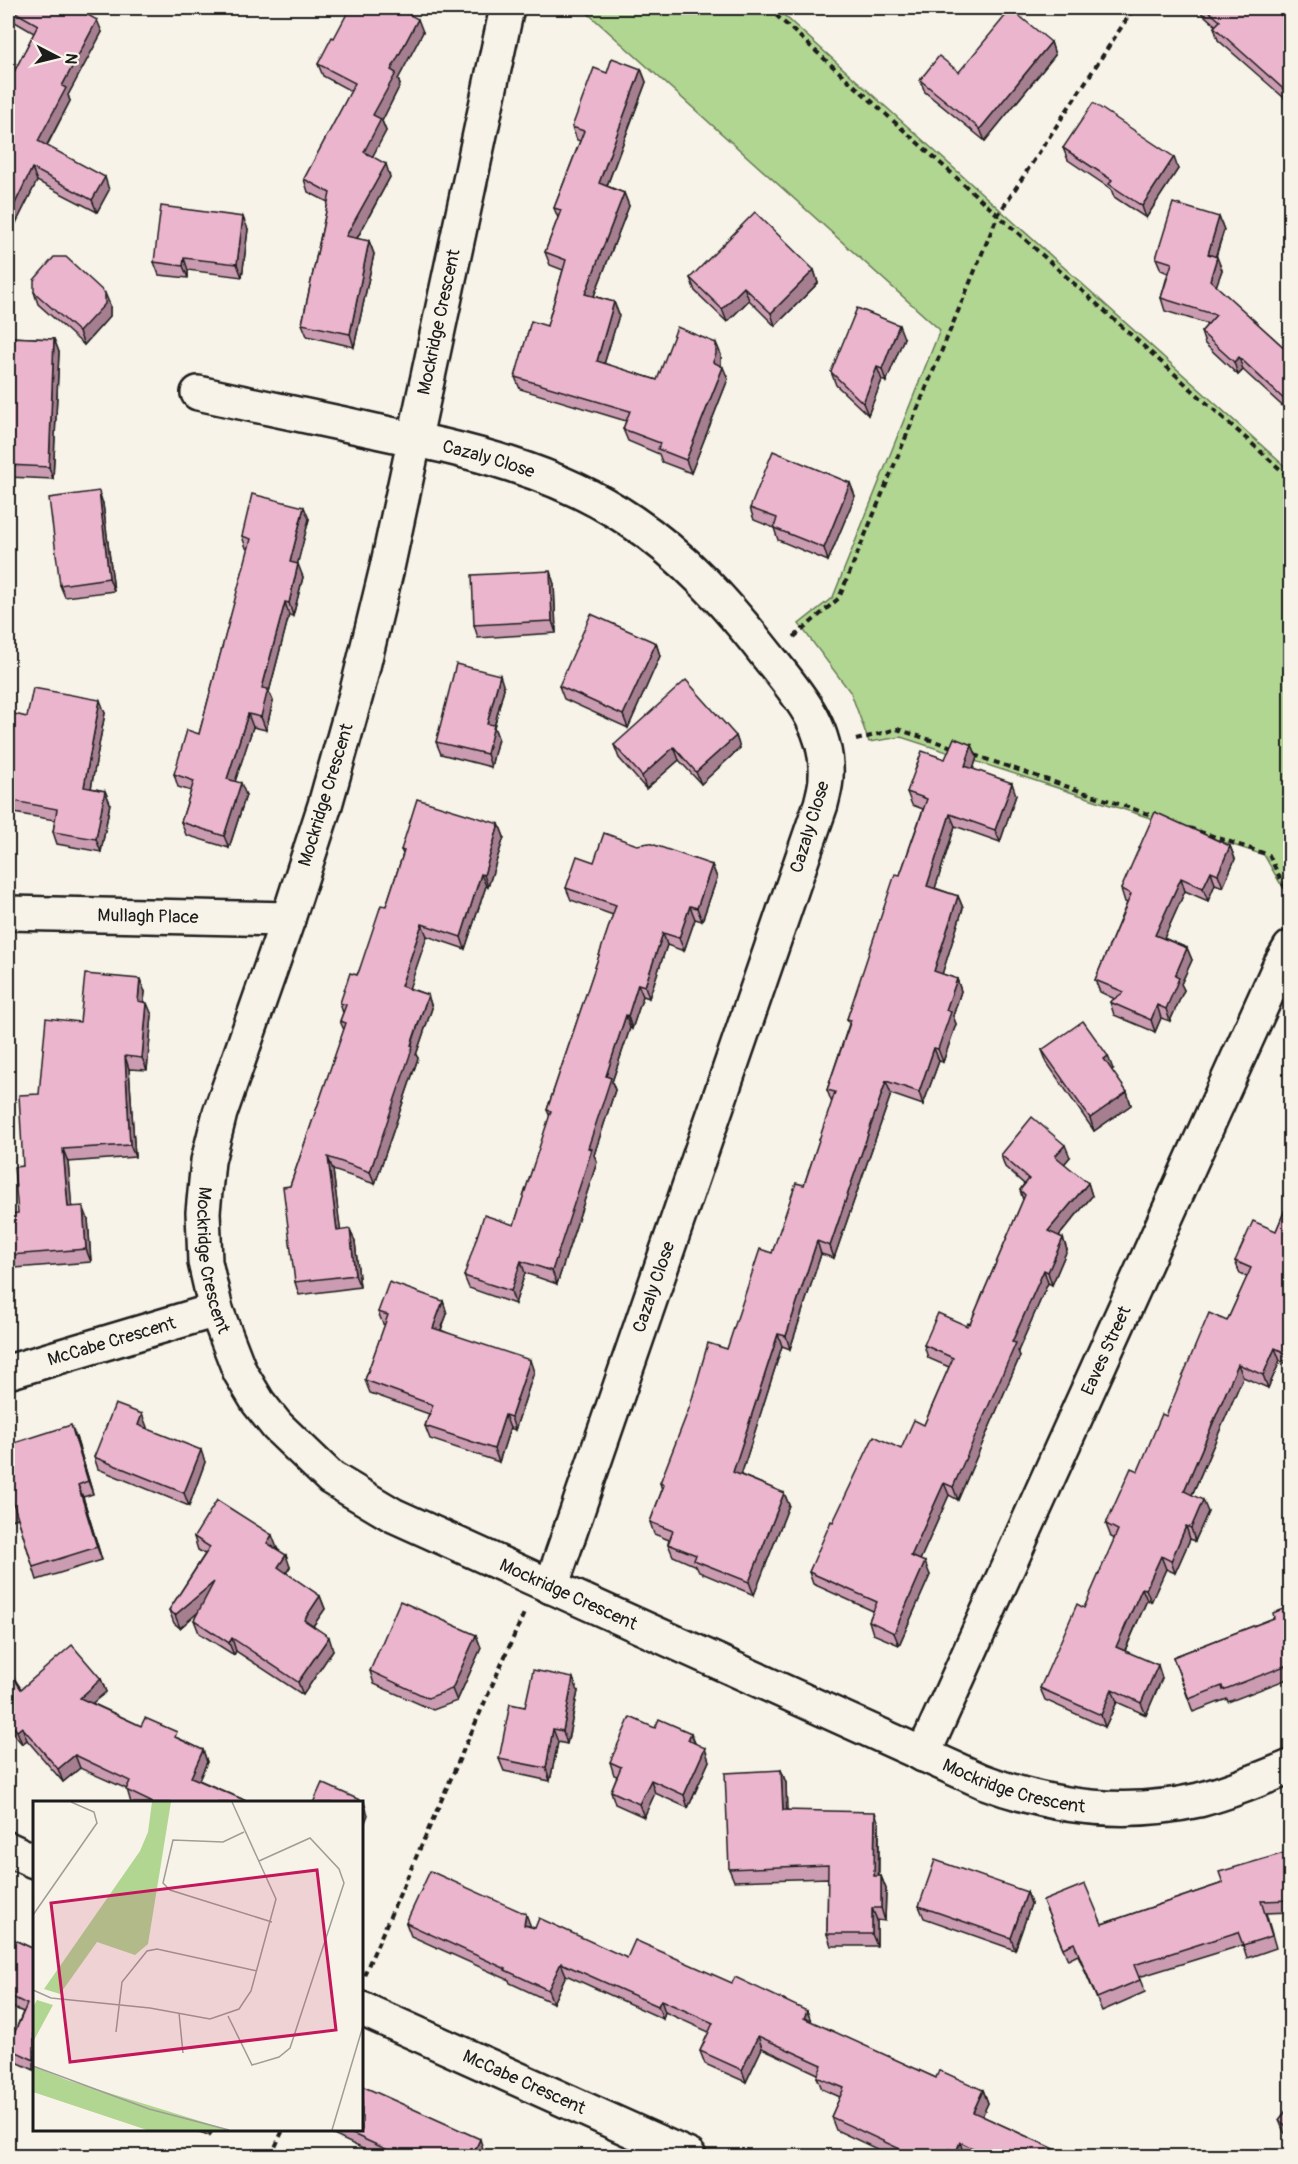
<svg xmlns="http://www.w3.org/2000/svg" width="1298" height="2164" font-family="Pangolin,sans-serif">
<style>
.green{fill:#b1d691;stroke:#667956;stroke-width:1.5}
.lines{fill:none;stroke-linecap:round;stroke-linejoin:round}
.minor-casing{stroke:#1c1c1c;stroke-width:38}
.path{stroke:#1c1c1c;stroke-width:4;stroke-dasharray:6 4.5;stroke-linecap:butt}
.minor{stroke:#f7f3e8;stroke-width:33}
.wall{fill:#cb9cb1;stroke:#1c1c1c;stroke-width:1.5}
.shaded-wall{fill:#a57f90;stroke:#1c1c1c;stroke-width:1.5}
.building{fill:#ecb5ce;stroke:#1c1c1c;stroke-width:1.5}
.labels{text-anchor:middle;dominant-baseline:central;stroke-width:4.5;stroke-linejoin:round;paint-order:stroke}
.street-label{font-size:18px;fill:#1c1c1c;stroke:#f7f3e8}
.inset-road{fill:none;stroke:#9f9d96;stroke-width:1.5}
.view{fill:#c2185b;fill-opacity:0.15;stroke:#c2185b;stroke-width:3}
.inset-edge{fill:none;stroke:#1c1c1c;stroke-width:3}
</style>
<rect width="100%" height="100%" fill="#f7f3e8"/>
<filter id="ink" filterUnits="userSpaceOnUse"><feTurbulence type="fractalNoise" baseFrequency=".0167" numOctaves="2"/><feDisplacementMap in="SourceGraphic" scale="12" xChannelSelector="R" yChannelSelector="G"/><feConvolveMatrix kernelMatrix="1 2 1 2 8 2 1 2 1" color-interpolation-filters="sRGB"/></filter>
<g filter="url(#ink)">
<path class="green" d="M582,8H776L1290,471V879L1280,883L1264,855L901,737L869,742L851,693L799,624L833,597L940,330Z"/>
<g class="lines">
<g class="minor-casing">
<g id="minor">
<path id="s1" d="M507,8L387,568L357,691L325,805L288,919L220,1113L208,1161L203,1212L205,1262L216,1310L240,1372L258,1402L277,1426L331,1478L393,1515L982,1781C1053,1808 1124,1817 1199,1800C1230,1792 1261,1779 1290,1767"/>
<path id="s2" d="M198,393C258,406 317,418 376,431C465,450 555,469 631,521C685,557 727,604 766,654C796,692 829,727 826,777C826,786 823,795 821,804L551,1587"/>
<path id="s3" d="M8,913L288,919"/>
<path id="s4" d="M8,1372L216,1310"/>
<path id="s5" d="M923,1755L1280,965L1290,948"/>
<path d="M8,1849L34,1861"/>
<path id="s6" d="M362,2009L689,2156"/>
</g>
</g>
<g class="path">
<path d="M768,8L1290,478"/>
<path d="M794,637L839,598L998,215L1134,8"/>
<path d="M856,740L897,729L952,747"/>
<path d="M974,755L1157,817"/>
<path d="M1189,828L1269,855L1290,899"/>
<path d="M364,1975L525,1611"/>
<path d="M271,2156L283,2130"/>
</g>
<use href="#minor" class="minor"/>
</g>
<g class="wall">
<path d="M8,8H92L88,14L102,32L68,95L70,101L47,146L109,190L97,212L37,181L8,239V84L34,33L8,18Z"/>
<path d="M817,8H918V10Z"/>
<path d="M1196,8H1279L1284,18L1290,24V103L1218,40L1214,27L1215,25Z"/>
<path d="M423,32L398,79L400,85L382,121L386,131L372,157L390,177L357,239L369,241L374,254L354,347L307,336L302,324L328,202L308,192L304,179L351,91L323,76L318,64L334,38Z"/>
<path d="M1051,42L1055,55L985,141L925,92L920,80L959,72Z"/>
<path d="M641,69L646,82L607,186L624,193L629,206L594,296L614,302L619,315L604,364L657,380L716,343L721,355V366L728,379L691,473L662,462L659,454L628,441L623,429L626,421L520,389L515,377L547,326L563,270L550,265L545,252L558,218L554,208L580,141L577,140L572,127L607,73Z"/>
<path d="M1063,148L1178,169L1146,218L1114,197L1111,189L1068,160Z"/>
<path d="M1219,217L1224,230L1216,257L1222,270L1216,286L1290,353V413L1243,370L1238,375L1205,344L1201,332L1208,324L1165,311L1161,298L1168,273L1161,270L1156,258Z"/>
<path d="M248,229L242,277L188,270V278L159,275L154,262Z"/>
<path d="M814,270L818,283L775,326L749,300L727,322L695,291L690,278Z"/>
<path d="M34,292L110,305V316L84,345L38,304Z"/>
<path d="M8,337L54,339L59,352L53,479L8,477Z"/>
<path d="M904,338L886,382L882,380L868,415L836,385L831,372Z"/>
<path d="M850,483L855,496L828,561L778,540L774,528L754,520L750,508Z"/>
<path d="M103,504L114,591L65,597L60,585Z"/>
<path d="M309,519L297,564L303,577L293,616L289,615L269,692L273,701L266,730L253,727L235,781L246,795L229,848L186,835L181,822L191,791L178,787L174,774L199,734L249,549L246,548L242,536Z"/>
<path d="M554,584L556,633L478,638L474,625Z"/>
<path d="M656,643L660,656L628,728L564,699L559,686Z"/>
<path d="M504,688L494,727L498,738L491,767L441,754L436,742Z"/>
<path d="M105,713L91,788L105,791L110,803L101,852L57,844L53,832L55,820L8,812V726L27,717Z"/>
<path d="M736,736L740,748L701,784L679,760L646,789L619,758L614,745Z"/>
<path d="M972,745L977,757L973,769L1016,795L1000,842L955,826L935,888L958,896L963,908L942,974L957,979L961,991L953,1016L956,1024L943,1062L939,1061L923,1105L891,1094L834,1258L821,1254L790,1349L782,1346L741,1475L784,1493L789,1505L754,1595L699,1572L696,1566L673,1556L668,1544L669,1540L654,1534L650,1522L662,1490L660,1483L727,1349L804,1185L832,1103L827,1090L849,1024L847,1019L900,875L923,809L912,805L907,792L945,759Z"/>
<path d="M499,824L504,837L488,887L486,886L465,949L427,936L409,988L428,995L432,1008L416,1055L418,1058L375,1184L333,1170L340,1230L355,1242L360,1287L299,1295L295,1282L290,1186L344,1030L340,1021L343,1013L340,1003L359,971L386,906L403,854L401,850Z"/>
<path d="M637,845L712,865L717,878L702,921L695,919L684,951L667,945L649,998L643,996L632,1029L630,1028L612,1082L615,1090L594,1155L597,1162L557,1284L525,1273L515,1304L469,1288L464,1276L514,1225L550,1117L547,1110L613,915L571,900L566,888L594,862Z"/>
<path d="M1230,846L1235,859L1223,887L1215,884L1208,901L1185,891L1164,938L1187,948L1192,960L1181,984L1184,990L1170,1021L1161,1018L1155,1032L1114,1015L1110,1002L1115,999L1100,992L1095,980L1127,903L1125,902L1121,889Z"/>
<path d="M145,992L144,1002L152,1015L147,1070L129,1069L135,1157L68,1162L71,1207L88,1219L91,1262L15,1268L11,1255L18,1213L23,1166L39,1094Z"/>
<path d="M1290,1048V1069L1287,1058Z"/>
<path d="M1042,1050L1113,1069L1111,1070L1127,1092L1131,1105L1094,1131L1047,1063Z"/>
<path d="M1290,1137V1160L1286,1147Z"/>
<path d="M1001,1155L1070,1157L1064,1164L1088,1183L1092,1196L1059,1236L1063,1238L1067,1250L1052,1285L1048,1283L1018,1351L1020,1356L958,1500L949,1495L920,1560L930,1575L899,1645L873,1634L869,1621L873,1611L813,1584L809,1572L833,1522L901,1449L924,1425L949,1367L928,1358L924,1345L967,1326L970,1324L1023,1200L1020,1190L1024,1184L1005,1167Z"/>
<path d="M1290,1198V1365L1280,1361L1268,1388L1243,1377L1192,1495L1208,1512L1195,1541L1190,1539L1175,1573L1166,1569L1151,1602L1147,1600L1125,1651L1162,1678L1146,1715L1117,1702L1105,1727L1045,1700L1040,1688L1084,1608L1115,1539L1111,1537L1106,1524L1138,1471L1166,1416L1227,1321L1247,1277L1240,1274L1235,1261L1276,1231Z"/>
<path d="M443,1301L447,1314L441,1330L534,1372L515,1430L510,1428L499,1462L430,1439L425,1426L429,1414L370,1393L365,1380L385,1325L383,1324L378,1312Z"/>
<path d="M147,1427L146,1428L205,1462L189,1506L98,1469L94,1457Z"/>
<path d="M76,1437L93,1494L83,1497L102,1560L37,1580L18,1518L8,1521V1445Z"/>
<path d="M194,1537L277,1548L290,1567L286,1573L320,1596L325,1609L313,1626L333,1650L303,1695L236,1651L234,1655L199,1633L194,1620L199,1611L180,1628L174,1623L169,1610L205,1554L198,1550Z"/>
<path d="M1290,1606V1678L1228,1702L1227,1699L1193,1712L1173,1657L1274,1618Z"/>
<path d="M476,1635L481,1648L457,1701L433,1710L374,1684L370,1671Z"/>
<path d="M8,1669L21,1689L101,1679L106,1692L92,1703L141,1726L180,1739L203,1750L207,1762L199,1780L251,1803H131L127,1789L80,1768L63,1782L27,1740L22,1744L8,1727Z"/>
<path d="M578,1691L567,1744L558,1742L550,1781L504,1771L499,1759L525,1707Z"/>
<path d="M655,1728L691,1733L695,1743L709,1761L688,1808L655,1793L644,1817L615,1804L611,1791L617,1776L614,1775L610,1762Z"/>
<path d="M781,1770L786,1783L787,1810L879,1824V1876H881L886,1889L885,1921L877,1920V1946H831L827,1934L828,1878L734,1881L729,1869Z"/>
<path d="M1290,1852V1912L1266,1913L1276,1948L1247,1958L1243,1945L1139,1977L1145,1992L1102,2011L1078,1955L1068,1960L1043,1901L1102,1924L1223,1883Z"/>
<path d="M1027,1892L1031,1904L1015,1950L924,1918L919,1906Z"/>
<path d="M406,1923L531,1927L627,1958L732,1983L807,2011L811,2022L936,2078L983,2090L988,2103L982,2116L1072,2157H968L964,2155V2157H894L836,2130L831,2117L840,2097L822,2089L817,2077L818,2074L762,2048L746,2082L705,2064L700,2051L709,2032L665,2012L663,2019L566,1975L553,2003L510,1983L509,1980L411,1936Z"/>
<path d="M8,1937L34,1949V2070L12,2060L8,2048L23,2012L8,2005Z"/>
<path d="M1290,2106V2138L1284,2132L1279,2120Z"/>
<path d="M195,2130H213L210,2136Z"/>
<path d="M326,2130H362L484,2152L482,2157H380L327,2132Z"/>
</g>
<g class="shaded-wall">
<path d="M80,8H92L84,22L79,10Z"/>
<path d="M1281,9L1285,22L1278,12Z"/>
<path d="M418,19L423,32L398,79L400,85L382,121L386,131L368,165L364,152L373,115L391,70Z"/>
<path d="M97,20L102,32L68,95L70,101L42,154L38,141L62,86Z"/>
<path d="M1051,42L1055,55L985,141L980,129Z"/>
<path d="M641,69L646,82L603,196L599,183Z"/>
<path d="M1174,157L1178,169L1146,218L1142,206Z"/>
<path d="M386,164L390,177L351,249L346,236Z"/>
<path d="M32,168L37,181L8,239V218Z"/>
<path d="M105,177L109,190L97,212L92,200Z"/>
<path d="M624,193L629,206L590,306L585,294Z"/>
<path d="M243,217L248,229L242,277L237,264Z"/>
<path d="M1219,217L1224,230L1212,267L1208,254Z"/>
<path d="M369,241L374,254L354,347L350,334Z"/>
<path d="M1217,257L1222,270L1214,292L1210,280Z"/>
<path d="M184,258L188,270V278L183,266Z"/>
<path d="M814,270L818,283L775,326L771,313Z"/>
<path d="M744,287L749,300L727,322L722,309Z"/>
<path d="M105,293L110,305V316L84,345L79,332Z"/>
<path d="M614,302L619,315L601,374L597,361Z"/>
<path d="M899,325L904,338L886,382L882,369Z"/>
<path d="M54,339L59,352L53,479L49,467Z"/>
<path d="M716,343L721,355V367L713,362Z"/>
<path d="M1239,357L1243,370L1238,375L1234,362Z"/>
<path d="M723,367L728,379L691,473L686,460Z"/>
<path d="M877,367L882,380L868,415L863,403Z"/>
<path d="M850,483L855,496L828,561L824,548Z"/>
<path d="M99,491L103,504L114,591L109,578Z"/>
<path d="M304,507L309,519L295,574L290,562Z"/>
<path d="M298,564L303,577L293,616L289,603Z"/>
<path d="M550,571L554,584L556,633L552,621Z"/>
<path d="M285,602L289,615L269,692L273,701L266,730L261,717L262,688Z"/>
<path d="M656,643L660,656L628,728L623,715Z"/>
<path d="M500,675L504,688L494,727L498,738L491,767L487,754V724Z"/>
<path d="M100,700L105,713L89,799L84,787Z"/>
<path d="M248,714L253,727L232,791L227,779Z"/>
<path d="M736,736L740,748L701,784L696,772Z"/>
<path d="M972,745L977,757L970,779L965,766Z"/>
<path d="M674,747L679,760L646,789L642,776Z"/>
<path d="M241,783L246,795L229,848L224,836Z"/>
<path d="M1012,783L1016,795L1000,842L995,830Z"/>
<path d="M105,791L110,803L101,852L96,839Z"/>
<path d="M950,814L955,826L932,898L927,886Z"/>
<path d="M499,824L504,837L488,887L484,875Z"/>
<path d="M1230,846L1235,859L1223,887L1218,874Z"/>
<path d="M712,865L717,878L702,921L697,908Z"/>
<path d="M1211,871L1215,884L1208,901L1203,888Z"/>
<path d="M481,874L486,886L465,949L461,937Z"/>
<path d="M1181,878L1185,891L1160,947L1155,935Z"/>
<path d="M958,896L963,908L939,984L934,971Z"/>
<path d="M690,906L695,919L684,951L679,938Z"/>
<path d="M422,924L427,936L406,998L401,986Z"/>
<path d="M663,933L667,945L649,998L645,986Z"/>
<path d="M1187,948L1192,960L1181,984L1184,990L1170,1021L1166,1009L1175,976Z"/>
<path d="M140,979L145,992L142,1014L138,1001Z"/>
<path d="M957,979L961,991L953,1016L956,1024L943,1062L938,1049L946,1010Z"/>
<path d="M638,984L643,996L632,1029L628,1016Z"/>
<path d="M428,995L432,1008L416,1055L418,1058L375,1184L370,1172Z"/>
<path d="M147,1003L152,1015L147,1070L142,1058Z"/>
<path d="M1157,1005L1161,1018L1155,1032L1151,1020Z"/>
<path d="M626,1015L630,1028L612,1082L615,1090L594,1155L597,1162L557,1284L552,1271L588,1148L606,1076Z"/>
<path d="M934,1048L939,1061L923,1105L919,1092Z"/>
<path d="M125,1056L129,1069L135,1157L130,1145Z"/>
<path d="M1108,1056L1113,1069L1109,1072L1104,1059Z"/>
<path d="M886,1081L891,1094L834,1258L830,1246Z"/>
<path d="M1127,1092L1131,1105L1094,1131L1090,1118Z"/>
<path d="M1065,1145L1070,1157L1060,1169L1055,1156Z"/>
<path d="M63,1149L68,1162L73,1220L68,1207Z"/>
<path d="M328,1157L333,1170L342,1243L337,1231Z"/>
<path d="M1088,1183L1092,1196L1052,1244L1048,1231Z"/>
<path d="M83,1206L88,1219L91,1262L86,1249Z"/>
<path d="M350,1229L355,1242L360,1287L355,1275Z"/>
<path d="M1063,1238L1067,1250L1052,1285L1048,1272Z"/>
<path d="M817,1241L821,1254L790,1349L786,1336Z"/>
<path d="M521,1261L525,1273L515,1304L511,1291Z"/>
<path d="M1044,1270L1048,1283L1018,1351L1020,1356L958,1500L953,1487L1012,1342Z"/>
<path d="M443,1301L447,1314L437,1340L433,1328Z"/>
<path d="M778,1334L782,1346L738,1485L733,1472Z"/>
<path d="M1275,1348L1280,1361L1268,1388L1263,1375Z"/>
<path d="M530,1360L534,1372L515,1430L511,1417Z"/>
<path d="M1238,1364L1243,1377L1188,1504L1184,1491Z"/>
<path d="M142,1414L147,1427L142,1438L138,1425Z"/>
<path d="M505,1415L510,1428L499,1462L494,1449Z"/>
<path d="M71,1425L76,1437L93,1494L88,1481Z"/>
<path d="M201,1450L205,1462L189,1506L184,1493Z"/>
<path d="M944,1483L949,1495L916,1569L911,1556Z"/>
<path d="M78,1485L83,1497L102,1560L97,1547Z"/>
<path d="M784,1493L789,1505L754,1595L749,1582Z"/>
<path d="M1203,1500L1208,1512L1195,1541L1191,1528Z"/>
<path d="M1186,1526L1190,1539L1175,1573L1171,1561Z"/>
<path d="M272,1535L277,1548L272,1555L267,1543Z"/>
<path d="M286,1555L290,1567L282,1580L278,1567Z"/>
<path d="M1161,1556L1166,1569L1151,1602L1146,1589Z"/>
<path d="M925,1562L930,1575L899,1645L894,1633Z"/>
<path d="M214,1582L218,1595L180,1628L175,1615Z"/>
<path d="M1142,1588L1147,1600L1121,1659L1116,1647Z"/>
<path d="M320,1596L325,1609L308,1633L304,1620Z"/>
<path d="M476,1635L481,1648L457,1701L452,1689Z"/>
<path d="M329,1637L333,1650L303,1695L298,1682Z"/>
<path d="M232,1638L236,1651L234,1655L229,1643Z"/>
<path d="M1158,1665L1162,1678L1146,1715L1141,1703Z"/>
<path d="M573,1678L578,1691L567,1744L563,1731Z"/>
<path d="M101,1679L106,1692L84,1710L80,1698Z"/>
<path d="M1112,1689L1117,1702L1105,1727L1101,1715Z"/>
<path d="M22,1727L27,1740L22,1744L17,1731Z"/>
<path d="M553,1729L558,1742L550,1781L546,1768Z"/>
<path d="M691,1733L696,1746L688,1740Z"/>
<path d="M705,1748L709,1761L688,1808L684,1795Z"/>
<path d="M203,1750L207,1762L195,1789L191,1777Z"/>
<path d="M75,1755L80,1768L63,1782L58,1769Z"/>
<path d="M781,1770L786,1783L787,1823L783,1810Z"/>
<path d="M651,1780L655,1793L644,1817L639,1804Z"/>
<path d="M364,1802L368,1815L362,1830V1807Z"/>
<path d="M875,1812L879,1824L878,1889L874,1876Z"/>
<path d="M881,1876L886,1889L885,1921L881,1908Z"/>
<path d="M1027,1892L1031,1904L1015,1950L1011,1938Z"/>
<path d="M872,1908L877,1920V1946L872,1934Z"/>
<path d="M526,1914L531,1927L524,1925Z"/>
<path d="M561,1963L566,1975L553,2003L548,1990Z"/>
<path d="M661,2000L665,2012L663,2019L658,2006Z"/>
<path d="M807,2011L812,2023L804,2018Z"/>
<path d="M758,2036L762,2048L746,2082L742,2070Z"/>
<path d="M983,2090L988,2103L978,2125L973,2112Z"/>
<path d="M208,2130H213L210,2136Z"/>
<path d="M480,2139L484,2152L482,2157H472Z"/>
<path d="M960,2142L964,2155V2157H957L956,2152Z"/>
<path d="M949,2149L952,2157H946Z"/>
</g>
<g class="building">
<path d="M8,8H80L79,10L97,20L62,86L66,88L38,141L105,177L92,200L32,168L8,218V84L38,25Z"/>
<path d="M350,8H397L418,19L391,70L396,73L373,115L381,119L364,152L386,164L346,236L369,241L350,334L302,324L330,193L304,179L355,83L318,64L332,37L334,38Z"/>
<path d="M1205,8H1279L1281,9L1278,12L1290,24V95L1214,27L1220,21Z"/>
<path d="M1011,9L1051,42L980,129L920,80L939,56L959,72Z"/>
<path d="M612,58L641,69L599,183L624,193L585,294L614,302L597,361L657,380L677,327L716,343V354L713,362L723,367L686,460L658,449L660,443L623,429L630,411L515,377L531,321L547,326L566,260L545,252L561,210L554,208L584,131L572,127L594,68L607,73Z"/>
<path d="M1093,103L1174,157L1142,206L1109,184L1112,180L1063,148Z"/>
<path d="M1173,203L1219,217L1208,254L1217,257L1210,280L1290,353V405L1239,357L1234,362L1201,332L1216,315L1161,298L1172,263L1156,258Z"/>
<path d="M161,206L243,217L237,264L184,258L183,266L154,262Z"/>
<path d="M755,212L814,270L771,313L744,287L722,309L690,278Z"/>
<path d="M54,257H66L105,293V304L79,332L34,292V280Z"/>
<path d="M857,308L899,325L882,369L877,367L863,403L831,372Z"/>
<path d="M8,337L54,339L49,467L8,465Z"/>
<path d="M773,451L850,483L824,548L774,528L777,518L750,508Z"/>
<path d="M99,491L109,578L60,585L49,498Z"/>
<path d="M252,494L304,507L290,562L298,564L289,603L285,602L262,688L268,689L261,717L248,714L227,779L241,783L224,836L181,822L194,781L174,774L187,730L199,734L251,539L242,536Z"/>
<path d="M550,571L552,621L474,625L472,575Z"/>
<path d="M591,614L656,643L623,715L559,686Z"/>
<path d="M456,664L500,675L487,724L494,725L487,754L436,742Z"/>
<path d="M686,680L736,736L696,772L674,747L642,776L614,745Z"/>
<path d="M33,688L100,700L84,787L105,791L96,839L53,832L57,809L8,800V726L10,713L27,717Z"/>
<path d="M954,738L972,745L965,766L1012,783L995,830L950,814L927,886L958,896L934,971L957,979L946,1010L951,1012L938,1049L934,1048L919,1092L886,1081L830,1246L817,1241L786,1336L778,1334L733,1472L784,1493L749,1582L694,1560L696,1555L668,1544L673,1531L650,1522L664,1485L660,1483L690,1406L708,1343L727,1349L760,1249L772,1253L796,1183L804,1185L835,1092L827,1090L851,1020L847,1019L895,874L900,875L927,799L907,792L922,751L945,759Z"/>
<path d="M417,799L499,824L484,875L481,874L461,937L422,924L401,986L428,995L411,1045L413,1046L370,1172L328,1157L337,1231L350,1229L355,1275L295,1282L283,1187L290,1186L346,1023L340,1021L346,1005L340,1003L350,973L357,975L359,971L381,905L386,906L404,851L401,850Z"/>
<path d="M1155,812L1230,846L1218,874L1211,871L1203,888L1181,878L1155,935L1187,948L1175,976L1179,978L1166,1009L1157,1005L1151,1020L1110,1002L1124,992L1095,980L1131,894L1121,889Z"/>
<path d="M604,833L637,845L649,843L712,865L697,908L690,906L679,938L663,933L645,986L638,984L628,1016L626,1015L606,1076L611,1078L588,1148L592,1149L552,1271L521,1261L511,1291L464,1276L484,1215L514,1225L551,1111L547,1110L616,905L566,888L577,856L594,862Z"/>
<path d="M85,974L140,979L138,1001L147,1003L142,1058L125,1056L130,1145L63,1149L68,1207L83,1206L86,1249L11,1255L8,1214L18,1213L14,1167L23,1166L19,1095L39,1094L46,1018L80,1022Z"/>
<path d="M1083,1021L1108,1056L1104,1059L1127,1092L1090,1118L1042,1050Z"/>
<path d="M1290,1048V1060L1287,1058Z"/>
<path d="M1032,1117L1065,1145L1055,1156L1088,1183L1048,1231L1063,1238L1048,1272L1044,1270L1012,1342L1016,1343L953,1487L944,1483L911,1556L925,1562L894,1633L869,1621L877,1602L809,1572L831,1521L833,1522L874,1436L901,1449L914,1420L924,1425L953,1358L924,1345L938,1313L967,1326L968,1323L970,1324L1025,1195L1020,1190L1029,1179L1001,1155Z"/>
<path d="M1290,1137V1149L1286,1147Z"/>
<path d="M1290,1198V1355L1275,1348L1263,1375L1238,1364L1184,1491L1203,1500L1191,1528L1186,1526L1171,1561L1161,1556L1146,1589L1142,1588L1116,1647L1158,1665L1141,1703L1112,1689L1101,1715L1040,1688L1077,1604L1084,1608L1118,1530L1106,1524L1131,1468L1138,1471L1162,1414L1166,1416L1209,1313L1227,1321L1251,1268L1235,1261L1253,1221L1276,1231Z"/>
<path d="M389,1282L443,1301L433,1328L530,1360L511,1417L505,1415L494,1449L425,1426L433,1405L365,1380L388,1315L378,1312Z"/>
<path d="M115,1404L142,1414L138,1425L201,1450L184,1493L94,1457Z"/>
<path d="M71,1425L88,1481L78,1485L97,1547L33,1567L14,1505L8,1507V1445Z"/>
<path d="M217,1500L272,1535L267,1543L286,1555L278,1567L320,1596L304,1620L329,1637L298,1682L232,1638L229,1643L194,1620L214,1582L175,1615L169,1610L210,1547L194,1537Z"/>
<path d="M400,1601L476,1635L452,1689L428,1698L370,1671Z"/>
<path d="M1290,1606V1664L1223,1690L1222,1686L1189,1699L1173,1657L1274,1618L1273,1613Z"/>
<path d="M72,1645L101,1679L80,1698L141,1726L145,1718L177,1732L175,1737L203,1750L191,1777L251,1803H153L126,1790L130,1781L75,1755L58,1769L22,1727L17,1731L8,1720V1669L21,1689Z"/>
<path d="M533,1670L573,1678L563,1731L553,1729L546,1768L499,1759L510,1704L525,1707Z"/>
<path d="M630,1717L655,1728L659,1719L691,1733L688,1740L705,1748L684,1795L651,1780L639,1804L611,1791L621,1767L610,1762Z"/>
<path d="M781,1770L783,1810L875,1812L874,1876H881V1908H872V1934H827L828,1865L729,1869L725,1773Z"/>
<path d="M322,1783L364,1802L362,1807V1803H313Z"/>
<path d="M1290,1852V1900L1261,1901L1272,1936L1243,1945L1238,1932L1134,1965L1140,1980L1097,1998L1074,1943L1063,1948L1043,1901L1085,1884L1102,1924L1223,1883L1219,1872L1284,1853Z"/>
<path d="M935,1860L1027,1892L1011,1938L919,1906Z"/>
<path d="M430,1871L526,1914L524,1925L535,1928L539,1918L627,1958L635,1940L732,1983L735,1977L807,2011L804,2018L936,2078L939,2070L983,2090L973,2112L1072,2157H991L960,2142L956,2152L949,2149L946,2157H917L831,2117L844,2088L817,2077L822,2065L758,2036L742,2070L700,2051L713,2023L661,2000L658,2006L561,1963L548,1990L505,1970L506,1969L406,1923Z"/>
<path d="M8,1937L34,1949V2060L8,2048L27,2004L8,1995Z"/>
<path d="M362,2086L480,2139L472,2157H403L344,2130H362Z"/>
<path d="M1290,2106V2129L1279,2120Z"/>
<path d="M55,2149L57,2157H12Z"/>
<path d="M1240,2151L1241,2157H1215Z"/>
</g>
</g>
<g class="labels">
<g class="street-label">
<text transform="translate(439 322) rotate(-78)">Mockridge Crescent</text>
<text stroke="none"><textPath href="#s2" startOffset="298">Cazaly Close</textPath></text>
<text transform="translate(326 795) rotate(-73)">Mockridge Crescent</text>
<text transform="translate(810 827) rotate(-73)">Cazaly Close</text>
<text stroke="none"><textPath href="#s3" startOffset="140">Mullagh Place</textPath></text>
<text stroke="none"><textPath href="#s1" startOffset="1293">Mockridge Crescent</textPath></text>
<text transform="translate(654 1287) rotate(-71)">Cazaly Close</text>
<text stroke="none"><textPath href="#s4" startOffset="108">McCabe Crescent</textPath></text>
<text stroke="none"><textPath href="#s5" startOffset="444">Eaves Street</textPath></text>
<text stroke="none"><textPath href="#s1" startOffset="1815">Mockridge Crescent</textPath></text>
<text stroke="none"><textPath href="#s1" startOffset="2301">Mockridge Crescent</textPath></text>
<text stroke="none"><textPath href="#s6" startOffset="178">McCabe Crescent</textPath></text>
</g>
</g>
<g transform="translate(33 1801)">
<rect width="330" height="330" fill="#f7f3e8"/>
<path d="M119,1H138L115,143L102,154L64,141L27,193L11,188L107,50L115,31ZM4,199L20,204L0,241V206ZM0,265L34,279L196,329H114L0,291Z" fill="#b1d691"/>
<path class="inset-road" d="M211,31L190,41L140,39L130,82L137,89L239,121M0,114L64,22L61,11L38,1M0,189L18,197L117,207L177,218L206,208L218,190L243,98L199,1M146,212L150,252M195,215L219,264L246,256L257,247L311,82L306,68L277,37L226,60M83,231L89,181L114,150L124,148L224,170M0,265L116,308L196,329M299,329L330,225"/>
<path class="view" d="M284,69L303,229L37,261L18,102Z"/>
<rect width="330" height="330" class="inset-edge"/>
</g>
<rect width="1298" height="2164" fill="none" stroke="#f7f3e8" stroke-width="30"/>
<rect x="15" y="15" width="1268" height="2134" fill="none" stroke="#1c1c1c" stroke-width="2" filter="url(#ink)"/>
<g transform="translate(57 57) rotate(97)" stroke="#f7f3e8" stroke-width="4.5" paint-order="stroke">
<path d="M0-4.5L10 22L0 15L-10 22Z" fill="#1c1c1c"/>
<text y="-9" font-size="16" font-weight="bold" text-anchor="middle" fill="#1c1c1c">N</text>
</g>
</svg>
